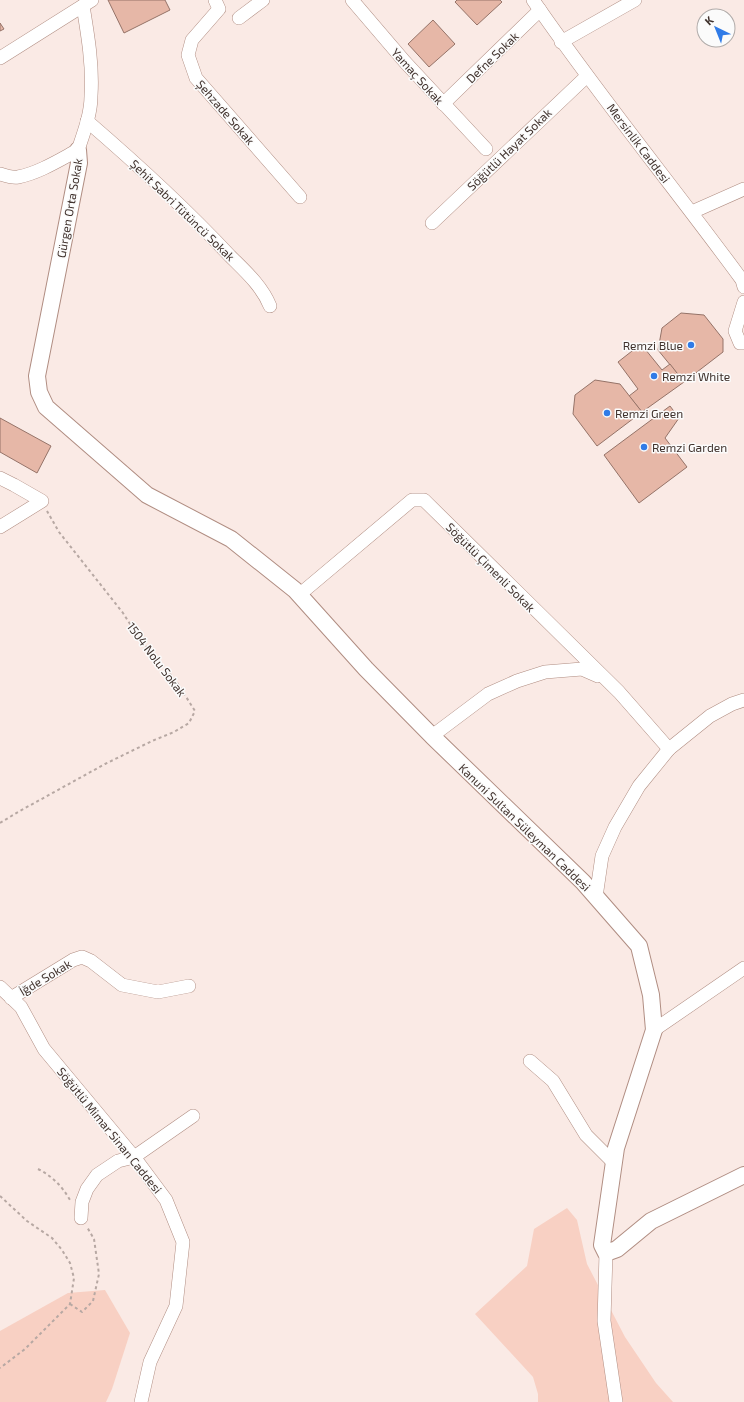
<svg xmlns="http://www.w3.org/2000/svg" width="744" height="1402" font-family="'Exo 2',sans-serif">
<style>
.green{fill:#f8d0c3}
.building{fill:#e6b7a7;stroke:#957368}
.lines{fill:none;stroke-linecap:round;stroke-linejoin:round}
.minor-casing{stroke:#b08d82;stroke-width:14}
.tertiary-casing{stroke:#b08d82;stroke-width:18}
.path{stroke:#b7a8a3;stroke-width:2;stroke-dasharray:3 3;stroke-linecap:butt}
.minor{stroke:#fff;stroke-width:13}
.tertiary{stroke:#fff;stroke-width:16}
.poi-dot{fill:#307be7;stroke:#fbfbfb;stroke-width:1.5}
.labels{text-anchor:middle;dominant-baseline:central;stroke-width:3;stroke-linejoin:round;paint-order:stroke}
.street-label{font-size:12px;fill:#40322d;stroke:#fbfbfb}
.poi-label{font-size:12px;fill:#40322d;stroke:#fbfbfb;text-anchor:start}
</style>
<rect width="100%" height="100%" fill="#faeae5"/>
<g class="green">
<path d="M567,1208L577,1220L587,1264L625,1337L656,1383L673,1402H538V1394L533,1377L475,1314L527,1266L534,1229Z"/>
<path d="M105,1290L130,1333L112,1389L106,1402H0V1331L68,1293Z"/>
</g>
<g class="building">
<path d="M108,0H165L170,10L124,33Z"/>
<path d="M457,0H500L502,2L477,25L455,2Z"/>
<path d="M433,20L455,44L429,67L408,44Z"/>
<path d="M0,23L4,29L0,31Z"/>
<path d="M681,313L704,315L723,339V352L684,382L658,350L662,328Z"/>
<path d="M641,344L662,370L670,364L684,382L642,412L629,396L638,389L618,362Z"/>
<path d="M595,380L620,384L642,412L597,446L573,414L575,395Z"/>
<path d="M670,406L679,418L665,438L687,467L639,503L604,455Z"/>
<path d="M0,418L51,446L37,473L0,452Z"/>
</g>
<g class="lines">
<g class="minor-casing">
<g id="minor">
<path d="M215,0L219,9L192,40L188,55L196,78L300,197"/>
<path d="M352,0L405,62L486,149"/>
<path d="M533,0C599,96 673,186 742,280L744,287"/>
<path d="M239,18L263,0"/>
<path d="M561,42L635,0"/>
<path d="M0,58L92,0"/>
<path d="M443,104L540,10"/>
<path d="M87,121C137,164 185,208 230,256C245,271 262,286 270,306"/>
<path d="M0,174C6,176 12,178 18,177C39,173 61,159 78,150C84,132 91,114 91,96C93,66 88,36 83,6"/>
<path d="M692,212L744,189"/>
<path d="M432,223L587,76"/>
<path d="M744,302L735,331L740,343H744"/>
<path d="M0,478L14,485L42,501L0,527"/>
<path d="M299,595L412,500H424L619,692L669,749"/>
<path d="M432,736L488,694L517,681L545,672L582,669L598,676"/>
<path d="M596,897L602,856L615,827L639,786L669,749L710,716L732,704L744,700"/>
<path d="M0,987L21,1007L44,1049L134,1157L166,1200L183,1242L176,1306L150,1362L141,1402"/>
<path d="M11,998L73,960L82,957L91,961L122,985L158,992L189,986"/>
<path d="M654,1030L744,968"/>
<path d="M530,1061L553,1081L586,1135L614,1163"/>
<path d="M81,1218L82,1202L87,1189L97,1175L118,1161L134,1157L193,1116"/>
<path d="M606,1253L604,1321L616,1402"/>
</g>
</g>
<g class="tertiary-casing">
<path id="tertiary" d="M78,150L79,163L37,376L39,392L46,407L147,495L231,539L295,590L366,669L432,736L583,882L639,946L651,995L654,1030L616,1148L602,1245L606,1253L617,1249L651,1221L744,1175"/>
</g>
<g class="path">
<path d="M0,823L18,812L105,764L152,741L174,732L189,723L195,711L176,681L139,638L123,613L59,532L47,511"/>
<path d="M38,1169C52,1176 62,1186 70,1200"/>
<path d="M0,1196L27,1221L52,1238L62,1250L70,1263L74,1278L70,1304L25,1349L0,1368"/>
<path d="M70,1304L82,1312L93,1301L99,1274L94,1239L87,1227"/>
</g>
<use href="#minor" class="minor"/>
<use href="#tertiary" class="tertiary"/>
</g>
<g class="poi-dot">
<circle cx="691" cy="345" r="4"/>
<circle cx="654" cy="376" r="4"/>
<circle cx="607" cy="413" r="4"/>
<circle cx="644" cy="447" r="4"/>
</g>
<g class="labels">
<g class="street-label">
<text transform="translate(492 57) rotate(-44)">Defne Sokak</text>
<text transform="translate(418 76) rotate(48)">Yamaç Sokak</text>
<text transform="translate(226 112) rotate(49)">Şehzade Sokak</text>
<text transform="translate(639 143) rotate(53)">Mersinlik Caddesi</text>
<text transform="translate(509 149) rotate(-44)">Söğütlü Hayat Sokak</text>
<text transform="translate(69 208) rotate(-80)">Gürgen Orta Sokak</text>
<text transform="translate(183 210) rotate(44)">Şehit Sabri Tütüncü Sokak</text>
<text transform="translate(491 567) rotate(45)">Söğütlü Çimenli Sokak</text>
<text transform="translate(157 659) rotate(53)">1504 Nolu Sokak</text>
<text transform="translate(525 827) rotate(44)">Kanuni Sultan Süleyman Caddesi</text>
<text transform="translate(45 977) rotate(-31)">İğde Sokak</text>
<text transform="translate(110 1130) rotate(51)">Söğütlü Mimar Sinan Caddesi</text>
</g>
<g class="poi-label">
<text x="683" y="345" text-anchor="end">Remzi Blue</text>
<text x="662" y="376">Remzi White</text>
<text x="615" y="413">Remzi Green</text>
<text x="652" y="447">Remzi Garden</text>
</g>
</g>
<g transform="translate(716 28) rotate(317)"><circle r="19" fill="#fbfbfb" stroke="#b0aba9"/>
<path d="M0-3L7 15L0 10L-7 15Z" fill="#307be7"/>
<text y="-6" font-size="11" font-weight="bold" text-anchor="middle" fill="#40322d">K</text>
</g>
</svg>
